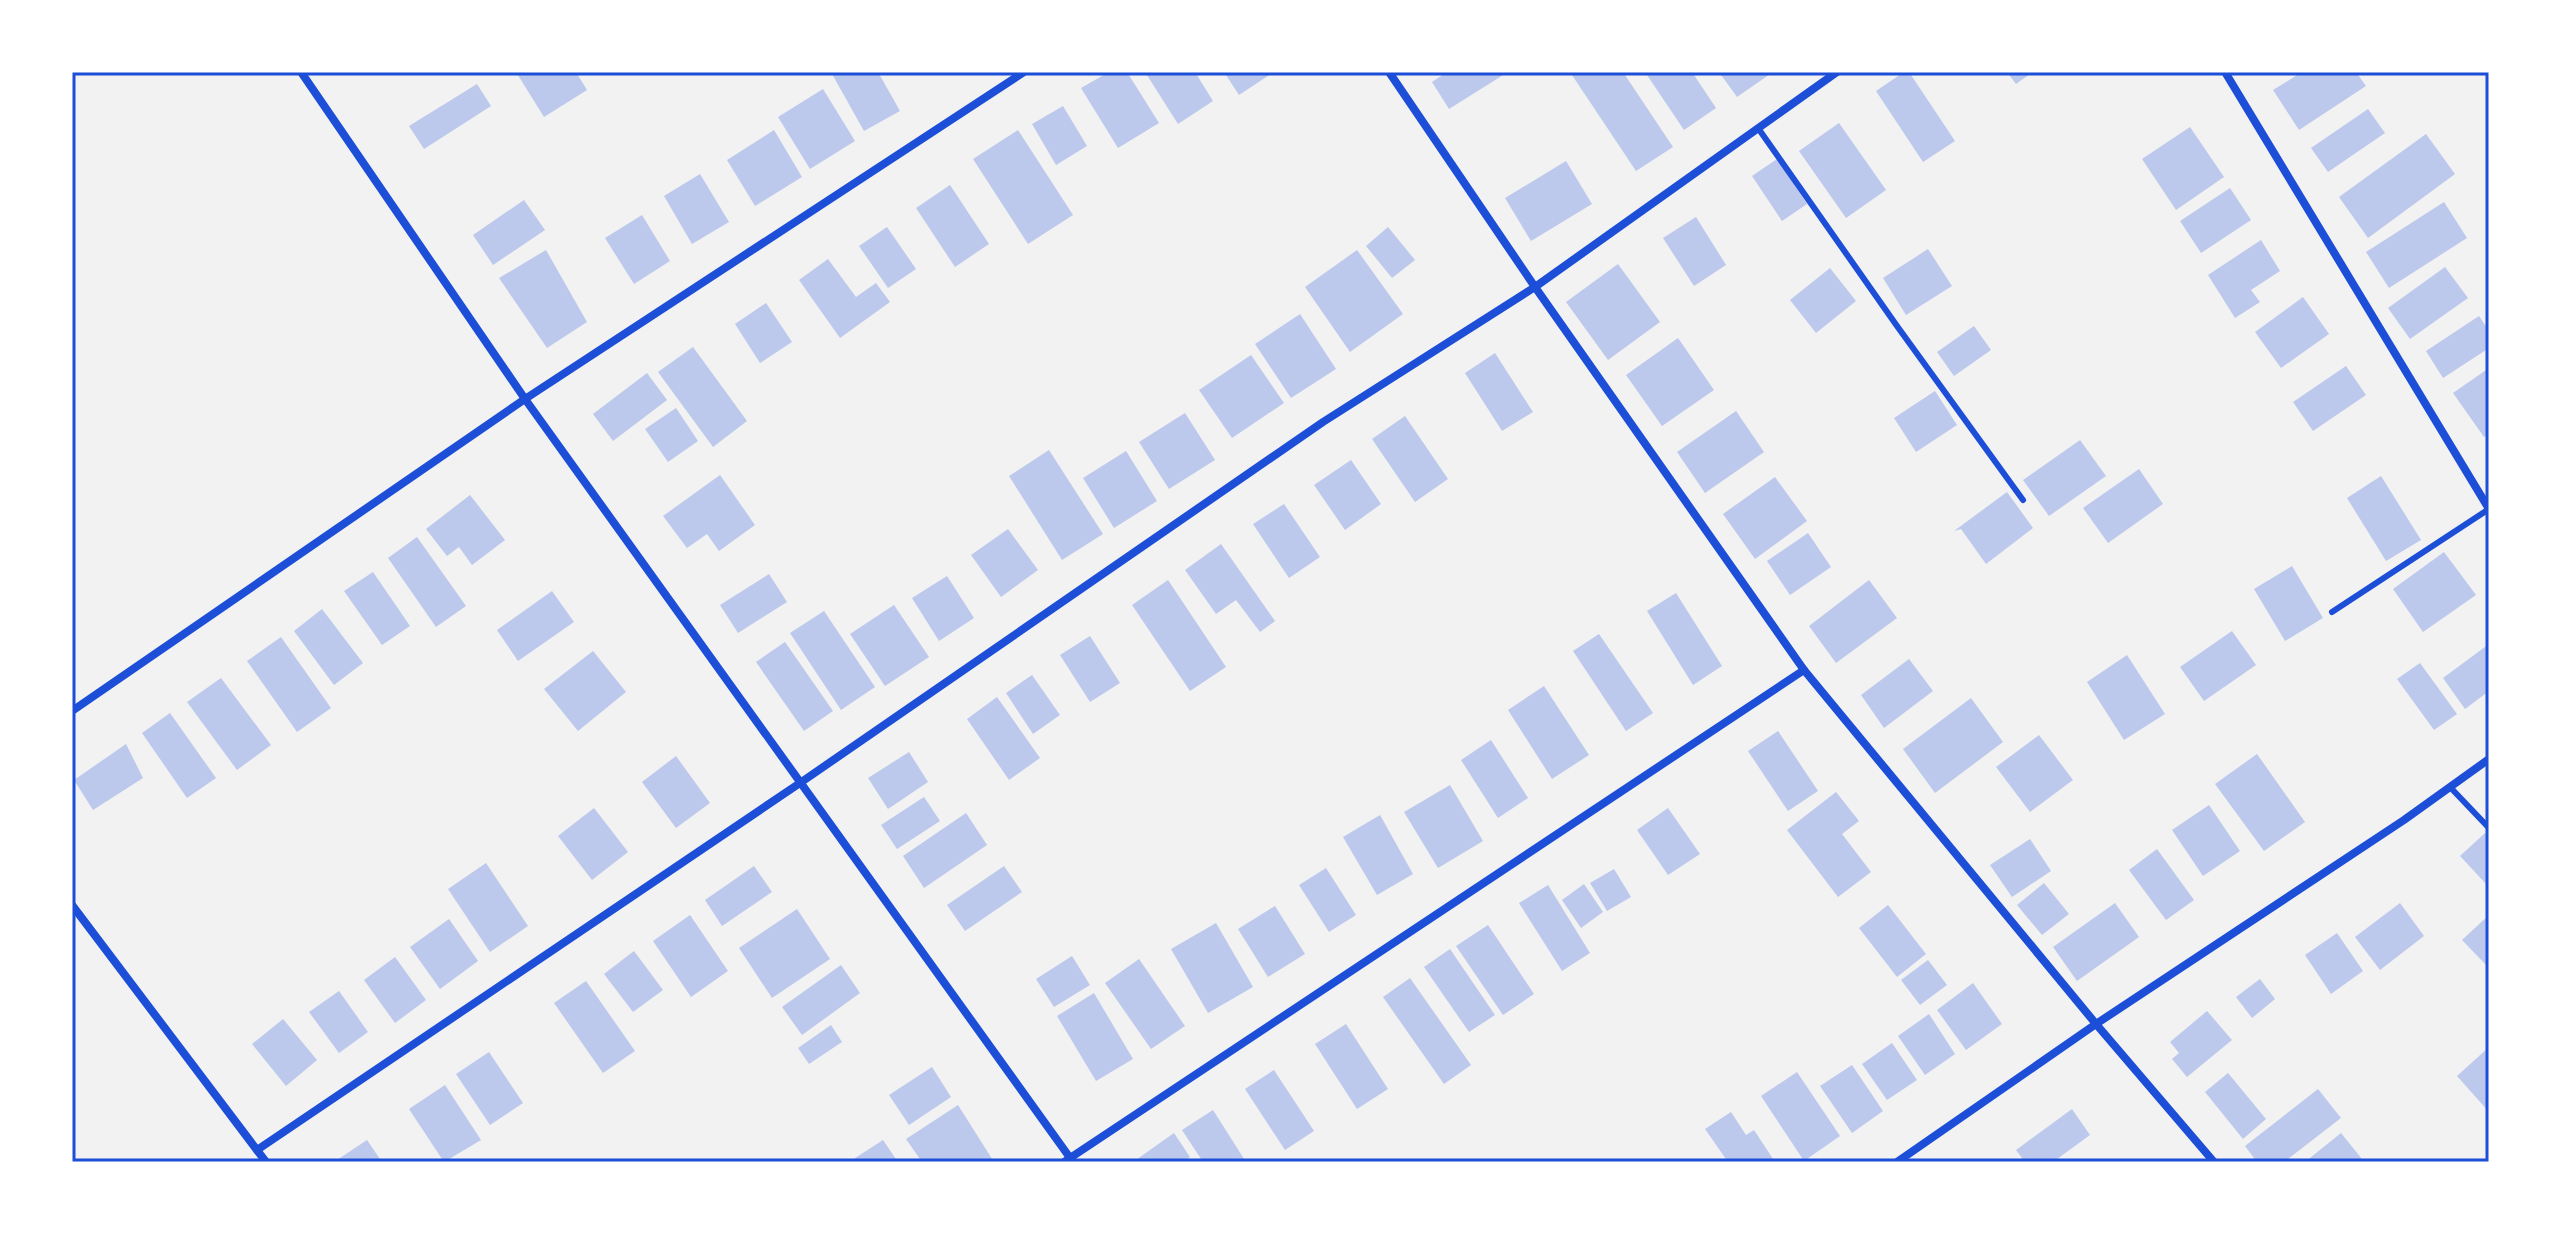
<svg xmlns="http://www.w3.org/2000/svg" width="2561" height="1234" font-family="Inter,sans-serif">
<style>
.building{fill:#bdc9ec}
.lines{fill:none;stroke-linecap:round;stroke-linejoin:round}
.service{stroke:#1d4ed8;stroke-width:6}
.minor{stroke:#1d4ed8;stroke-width:8}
.neatline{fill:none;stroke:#1d4ed8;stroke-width:3}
</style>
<rect width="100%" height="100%" fill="#f2f2f2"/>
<g class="building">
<path d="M516,72H576L587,90L544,117Z"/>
<path d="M835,72H878L900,111L864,131L832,74Z"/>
<path d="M1109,72H1127L1159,123L1118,148L1081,88Z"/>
<path d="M1145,72H1195L1213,101L1178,124Z"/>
<path d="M1224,72H1274L1239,95Z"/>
<path d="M1447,72H1508L1449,109L1432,82Z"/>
<path d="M1570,72H1623L1673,147L1636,171Z"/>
<path d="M1645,72H1692L1716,108L1684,130Z"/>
<path d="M1719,72H1773L1737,97Z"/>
<path d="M1904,72H1909L1955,141L1923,162L1876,91Z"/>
<path d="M2007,72H2033L2016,84Z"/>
<path d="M2302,72H2356L2366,86L2299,130L2273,90Z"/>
<path d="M477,84L491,106L424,149L409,126Z"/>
<path d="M823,89L855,141L810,169L778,117Z"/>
<path d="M1063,106L1087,146L1056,165L1032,124Z"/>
<path d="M2368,109L2385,133L2328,172L2311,148Z"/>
<path d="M1839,123L1886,190L1846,218L1799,151Z"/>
<path d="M2190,127L2224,177L2176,210L2142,159Z"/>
<path d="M774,130L802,177L755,206L727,160Z"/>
<path d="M1018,130L1073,215L1028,244L973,159Z"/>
<path d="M2426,134L2455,174L2368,238L2339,197Z"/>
<path d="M1777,159L1807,204L1782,221L1752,176Z"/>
<path d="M1566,161L1592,204L1531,241L1505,198Z"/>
<path d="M700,174L729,222L692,244L664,196Z"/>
<path d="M950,185L989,244L955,267L916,208Z"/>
<path d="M2230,188L2251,220L2201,253L2180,221Z"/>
<path d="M524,200L545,230L493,265L473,235Z"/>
<path d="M2444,202L2467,238L2389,288L2366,252Z"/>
<path d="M642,215L670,261L634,284L605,238Z"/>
<path d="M1696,217L1726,265L1694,286L1663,238Z"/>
<path d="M887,227L916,269L888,288L859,246Z"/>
<path d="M1388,227L1415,260L1392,278L1366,246Z"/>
<path d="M2261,240L2280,271L2251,290L2260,302L2235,318L2208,275Z"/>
<path d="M1928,249L1952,286L1906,315L1883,278Z"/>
<path d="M546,250L587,322L547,348L499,278Z"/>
<path d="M1357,250L1403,314L1350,352L1305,287Z"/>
<path d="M828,259L856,297L876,283L890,302L840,338L799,280Z"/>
<path d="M1618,264L1660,322L1608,360L1566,302Z"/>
<path d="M2445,267L2468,298L2410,339L2388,308Z"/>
<path d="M1830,268L1856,301L1816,333L1790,300Z"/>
<path d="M2303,297L2329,334L2281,368L2255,332Z"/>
<path d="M766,303L792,342L760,363L735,324Z"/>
<path d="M1300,314L1336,369L1291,398L1255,344Z"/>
<path d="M2479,316L2489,331V348L2443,378L2426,351Z"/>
<path d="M1974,326L1991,350L1954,376L1937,352Z"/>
<path d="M1678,338L1714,390L1662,426L1626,375Z"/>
<path d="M693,347L747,421L713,447L658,372Z"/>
<path d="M1495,353L1533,412L1502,431L1465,373Z"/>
<path d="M1251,355L1284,403L1232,438L1199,390Z"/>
<path d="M2346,366L2366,395L2313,431L2293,402Z"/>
<path d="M2489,368V434L2484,437L2453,393Z"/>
<path d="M647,373L667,400L613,441L593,414Z"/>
<path d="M1935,391L1957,425L1916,452L1894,418Z"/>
<path d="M676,408L698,441L668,462L645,429Z"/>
<path d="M1736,411L1764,452L1705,493L1677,452Z"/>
<path d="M1185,413L1215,460L1169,489L1139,442Z"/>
<path d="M1405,416L1448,479L1415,502L1372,439Z"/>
<path d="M2080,440L2106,476L2049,516L2023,480Z"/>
<path d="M1049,450L1103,534L1062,560L1009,476Z"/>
<path d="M1126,451L1157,501L1114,528L1083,478Z"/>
<path d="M1351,460L1381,504L1345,530L1314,485Z"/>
<path d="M2139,469L2163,504L2108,543L2083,508Z"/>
<path d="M720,475L755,525L719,551L707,534L687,548L663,516Z"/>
<path d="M2381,476L2421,540L2386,561L2347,498Z"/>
<path d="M1775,477L1807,521L1755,559L1723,514Z"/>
<path d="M2007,492L2033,528L1986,564L1961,529L1954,531Z"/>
<path d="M470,495L505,540L472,565L459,547L447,556L426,529Z"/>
<path d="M1284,504L1320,557L1289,578L1253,524Z"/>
<path d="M1008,529L1038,570L1001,597L971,555Z"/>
<path d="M1808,533L1831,567L1790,595L1767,561Z"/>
<path d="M417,537L466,606L436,627L388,558Z"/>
<path d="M1221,544L1275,621L1260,632L1236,600L1216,614L1185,570Z"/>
<path d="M2444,552L2476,595L2423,632L2393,589Z"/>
<path d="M2292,566L2323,618L2285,641L2254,589Z"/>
<path d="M373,572L410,626L382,645L344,591Z"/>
<path d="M769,574L787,602L738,633L720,605Z"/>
<path d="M947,576L974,618L939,641L912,598Z"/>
<path d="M1168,580L1226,667L1190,691L1132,605Z"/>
<path d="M1869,580L1897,618L1836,663L1809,626Z"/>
<path d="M552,591L574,622L518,661L497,630Z"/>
<path d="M1676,593L1722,666L1693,685L1647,611Z"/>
<path d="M894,605L929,657L885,686L850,634Z"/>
<path d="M322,609L363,663L334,685L294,631Z"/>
<path d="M824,611L875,687L841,710L790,633Z"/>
<path d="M2232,631L2256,665L2204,701L2180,667Z"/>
<path d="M1599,634L1653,713L1626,731L1573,651Z"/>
<path d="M1090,636L1120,683L1090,702L1060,655Z"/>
<path d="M281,637L331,708L297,732L247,661Z"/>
<path d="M785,642L833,711L804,731L756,662Z"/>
<path d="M2489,644V691L2465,709L2443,678Z"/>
<path d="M593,651L626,692L578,731L544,689Z"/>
<path d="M2127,655L2165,714L2124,740L2087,682Z"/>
<path d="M1909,659L1933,691L1884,728L1861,695Z"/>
<path d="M2420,663L2457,714L2434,730L2397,679Z"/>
<path d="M1032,675L1060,715L1033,734L1006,693Z"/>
<path d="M221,678L271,745L237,770L187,702Z"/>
<path d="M1544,686L1589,755L1552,779L1508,710Z"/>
<path d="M997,697L1040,758L1009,780L967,719Z"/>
<path d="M1971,698L2003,742L1935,793L1903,749Z"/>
<path d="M170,713L216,778L187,798L142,733Z"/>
<path d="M1778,731L1818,791L1788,811L1748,751Z"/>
<path d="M2039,735L2073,780L2030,812L1996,767Z"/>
<path d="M1491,740L1528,798L1498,818L1461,760Z"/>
<path d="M126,744L143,778L93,810L74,780Z"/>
<path d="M909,752L928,782L888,809L868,778Z"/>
<path d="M2257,754L2305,822L2264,851L2215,784Z"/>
<path d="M676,756L710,803L676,828L642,782Z"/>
<path d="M1450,785L1483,841L1438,868L1404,812Z"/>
<path d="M1836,792L1859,821L1842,834L1871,872L1838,897L1787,830Z"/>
<path d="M924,797L940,821L897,849L881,825Z"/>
<path d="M2209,805L2240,851L2203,876L2172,830Z"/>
<path d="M594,808L628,852L592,880L558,836Z"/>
<path d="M1668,808L1700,854L1668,875L1637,830Z"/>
<path d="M966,813L987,845L924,888L903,856Z"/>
<path d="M1380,815L1413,874L1377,895L1343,837Z"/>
<path d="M2485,833L2489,837V887L2460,856Z"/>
<path d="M2030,839L2051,871L2012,897L1990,865Z"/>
<path d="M2157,849L2194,900L2166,920L2129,870Z"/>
<path d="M486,863L528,926L490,952L448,889Z"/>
<path d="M754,866L772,892L722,926L705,900Z"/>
<path d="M1004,866L1022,892L965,931L947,905Z"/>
<path d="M1326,868L1356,915L1329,932L1299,885Z"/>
<path d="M1614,869L1631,897L1607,911L1590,883Z"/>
<path d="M2044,883L2069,914L2042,935L2017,905Z"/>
<path d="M1584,884L1603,912L1581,928L1562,900Z"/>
<path d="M1548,885L1590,953L1562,971L1519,903Z"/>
<path d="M2115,903L2139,937L2077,981L2053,947Z"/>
<path d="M2400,903L2424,936L2380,970L2355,937Z"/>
<path d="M1888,905L1926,954L1897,977L1859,928Z"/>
<path d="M1275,906L1305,954L1268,977L1238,929Z"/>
<path d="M797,909L830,959L772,998L739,948Z"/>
<path d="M690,915L728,971L691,997L653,941Z"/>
<path d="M2489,915V968L2462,940Z"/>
<path d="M449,919L478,961L440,989L410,947Z"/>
<path d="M1216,923L1253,987L1208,1013L1171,949Z"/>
<path d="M1488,925L1534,994L1503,1015L1456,946Z"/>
<path d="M2337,933L2363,971L2331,994L2305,955Z"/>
<path d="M1450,949L1495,1015L1469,1032L1424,967Z"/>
<path d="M634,951L663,990L633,1012L604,974Z"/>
<path d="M1072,956L1090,985L1054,1007L1036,979Z"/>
<path d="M395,957L426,1000L395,1023L364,980Z"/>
<path d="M1139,959L1185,1026L1151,1049L1105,983Z"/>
<path d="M1928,960L1947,985L1920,1005L1901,980Z"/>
<path d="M841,965L860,993L802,1035L782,1007Z"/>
<path d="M1410,978L1471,1065L1444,1084L1383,997Z"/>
<path d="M2260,979L2275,999L2252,1018L2236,997Z"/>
<path d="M586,981L635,1051L603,1073L554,1003Z"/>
<path d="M1973,983L2002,1024L1966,1050L1937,1010Z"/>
<path d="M339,991L368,1032L339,1053L309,1012Z"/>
<path d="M1094,993L1133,1059L1096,1081L1057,1016Z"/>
<path d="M2207,1011L2232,1040L2187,1077L2172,1059L2179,1053L2170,1042Z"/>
<path d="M1929,1014L1955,1054L1925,1075L1898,1036Z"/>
<path d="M283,1019L317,1060L286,1086L252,1044Z"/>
<path d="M1346,1024L1388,1089L1357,1109L1315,1044Z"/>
<path d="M831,1025L842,1042L809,1064L798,1048Z"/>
<path d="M1892,1043L1917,1080L1887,1100L1862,1064Z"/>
<path d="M2489,1047V1112L2457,1076Z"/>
<path d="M489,1052L523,1103L490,1125L456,1074Z"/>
<path d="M1852,1065L1883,1111L1852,1133L1820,1086Z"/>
<path d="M932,1067L951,1097L909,1125L889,1095Z"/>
<path d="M1274,1070L1314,1131L1285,1150L1245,1089Z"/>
<path d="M1797,1072L1840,1136L1804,1161L1761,1096Z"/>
<path d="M2228,1073L2266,1119L2243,1139L2205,1092Z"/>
<path d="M445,1085L481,1140L444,1162L409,1109Z"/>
<path d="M2318,1089L2341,1118L2284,1162H2257L2245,1146Z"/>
<path d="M958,1105L994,1162H922L906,1139Z"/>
<path d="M2072,1109L2090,1135L2053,1162H2025L2016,1150Z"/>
<path d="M1213,1110L1246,1162H1203L1182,1130Z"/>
<path d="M1731,1112L1746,1135L1754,1130L1775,1162H1728L1705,1129Z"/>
<path d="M1174,1133L1190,1157L1183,1162H1133Z"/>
<path d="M2341,1133L2362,1159L2359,1162H2305Z"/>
<path d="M367,1140L382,1162H334Z"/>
<path d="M883,1140L898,1162H849Z"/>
</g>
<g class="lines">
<g class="service">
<path d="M1758,128L1897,326L2023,500"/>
<path d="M2332,612L2489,509"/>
<path d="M2450,787L2489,828"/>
</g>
<g class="minor">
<path d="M301,72L525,399L1073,1162"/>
<path d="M1389,72L1535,287L1804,670L2096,1024L2214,1162"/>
<path d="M2225,72L2489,509"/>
<path d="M72,711L525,399L1024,72"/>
<path d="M72,905L266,1162"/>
<path d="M257,1150L800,783L1323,422L1535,287L1837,72"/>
<path d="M1064,1162L1804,670"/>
<path d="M1897,1162L2096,1024L2404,820L2489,759"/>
</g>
</g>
<rect width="2561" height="1234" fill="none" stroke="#ffffff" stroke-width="148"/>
<rect x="74" y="74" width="2413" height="1086" class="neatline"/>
</svg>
